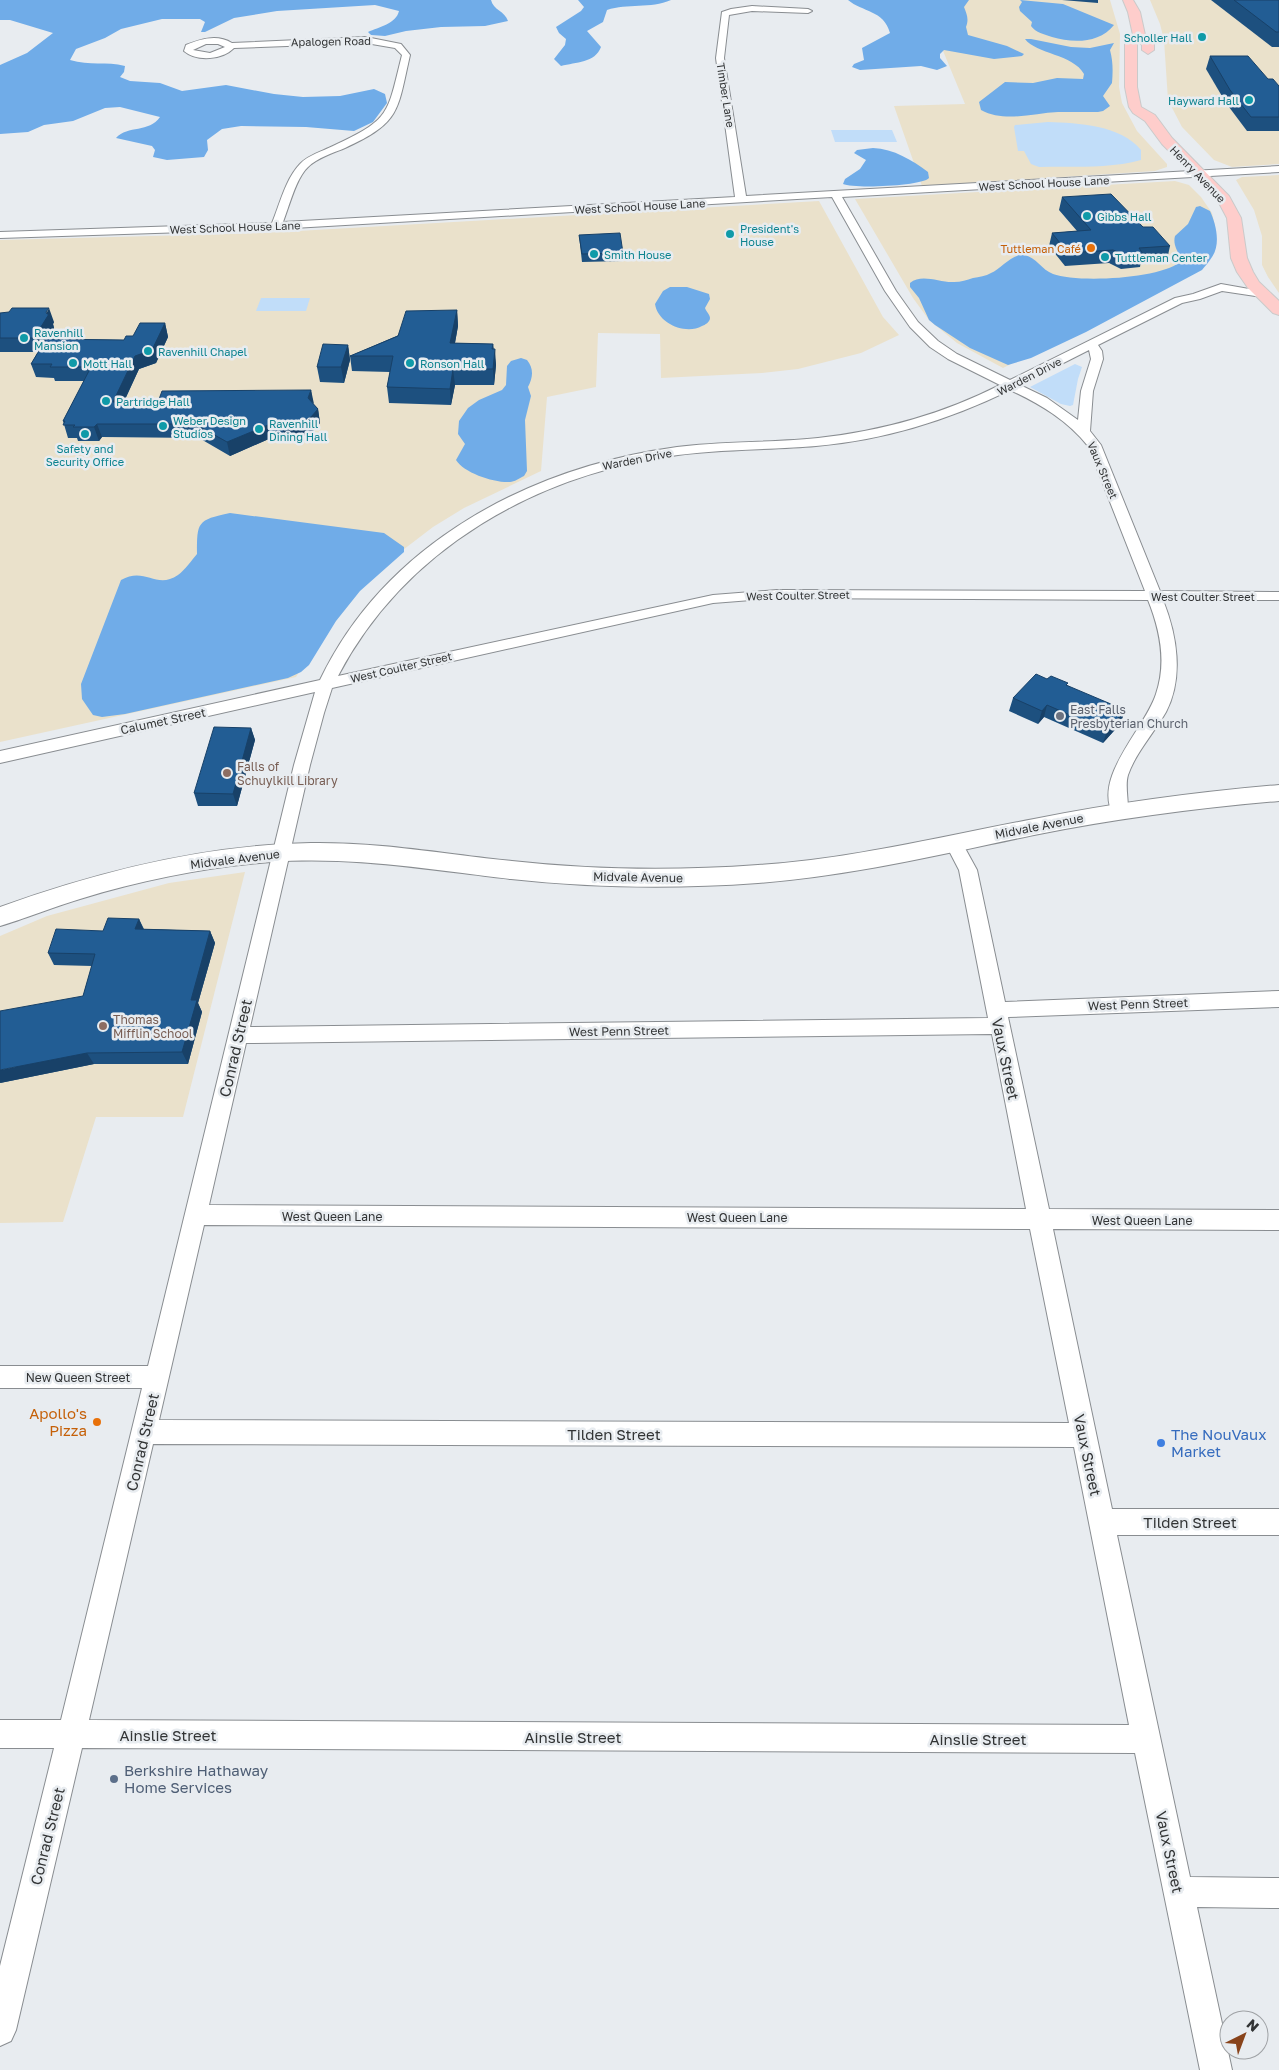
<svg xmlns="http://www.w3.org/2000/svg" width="1279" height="2070" font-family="'Golos Text',sans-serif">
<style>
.education{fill:#eae1cb}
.green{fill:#c1ddf9}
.forest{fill:#70ace8}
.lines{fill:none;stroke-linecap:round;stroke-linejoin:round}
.street-casing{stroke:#898d91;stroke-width:2}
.secondary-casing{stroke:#898d91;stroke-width:2}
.primary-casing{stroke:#cacaca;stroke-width:2}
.street{fill:#fff;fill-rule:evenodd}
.secondary{fill:#fff;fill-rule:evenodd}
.primary{fill:#fecdcb;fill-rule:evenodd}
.wall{fill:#1d507f}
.shaded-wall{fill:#184168}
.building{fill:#225d94;stroke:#184168}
.culture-dot{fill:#0f9aa8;stroke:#e8ecf0;stroke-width:2}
.food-dot{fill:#e8710a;stroke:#e8ecf0;stroke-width:2}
.worship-dot{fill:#6b7280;stroke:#e8ecf0;stroke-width:2}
.education-dot{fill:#8d6e63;stroke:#e8ecf0;stroke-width:2}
.shop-dot{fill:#3f7fe0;stroke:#e8ecf0;stroke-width:2}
.service-dot{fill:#5c6f8a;stroke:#e8ecf0;stroke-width:2}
.labels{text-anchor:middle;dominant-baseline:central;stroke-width:5;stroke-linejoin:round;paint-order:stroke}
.far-culture-label{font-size:11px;fill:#0d838f;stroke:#e8ecf0;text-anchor:start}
.far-street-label{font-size:11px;fill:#323435;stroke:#e8ecf0}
.far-food-label{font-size:11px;fill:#c56008;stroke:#e8ecf0;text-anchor:end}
.worship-label{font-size:12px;fill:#5b616d;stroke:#e8ecf0;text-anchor:start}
.street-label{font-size:12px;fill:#323435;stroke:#e8ecf0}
.education-label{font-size:12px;fill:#785e54;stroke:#e8ecf0;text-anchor:start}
.near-street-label{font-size:15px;fill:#323435;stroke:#e8ecf0}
.near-food-label{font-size:15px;fill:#c56008;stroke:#e8ecf0;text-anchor:end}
.near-shop-label{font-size:15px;fill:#366cbe;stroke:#e8ecf0;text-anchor:start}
.near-service-label{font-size:15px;fill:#4e5e75;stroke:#e8ecf0;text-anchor:start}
</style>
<rect width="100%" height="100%" fill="#e8ecf0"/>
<g class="education">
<path d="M922,0H1110L1120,34L1119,87L1122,103L1137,131L1167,164V167L1155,171L922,186L894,106L965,104Z"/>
<path d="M1150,0H1279V164L1232,167L1214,160L1182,127L1168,100L1164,40L1160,24Z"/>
<path d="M1279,175V293L1268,277L1262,265V236L1254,210L1236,180L1242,177Z"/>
<path d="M1175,181L1189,185L1201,197L1212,213L1215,226L1160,290L1003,368L957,343L929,320L913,298L855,199Z"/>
<path d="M819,201L883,317L899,335L861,353L798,369L762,373L661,378L660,334L598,333L596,387L547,397L541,471L464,508L433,527L399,553L368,580L310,654L296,677L0,742V240L263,233Z"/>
<path d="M245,872L183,1117H96L63,1222L0,1223V936L47,916L169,883Z"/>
</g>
<g class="green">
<path d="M1048,122C1078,123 1121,125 1141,150V160C1109,169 1072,166 1039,167L1031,164L1024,151H1018L1014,127L1015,125Z"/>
<path d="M831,130H892L897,142H835Z"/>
<path d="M261,298H310L306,311H256Z"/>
<path d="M1075,364L1082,367L1078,379L1073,405L1070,406L1061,404L1030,387Z"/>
</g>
<g class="forest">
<path d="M0,0H491C493,10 505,11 508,21L485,26L441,27L406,31L385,36L371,35L368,32C379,27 396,24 399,11L375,5L277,11L234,18L205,32H201L205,22L200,19H162L121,29L105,38L76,49L70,60C90,66 106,61 125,66L124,72L120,77L130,81L160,83L182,91L226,85L274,94L303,97L340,96L374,89L385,94L387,103L373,122L354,131L306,127L241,126L222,129L207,140L208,150L204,157L167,160L153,157L155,150L152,146L116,138C128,125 149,133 160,117L120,107L105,108L73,121L44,125L28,132L0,134V65L27,53L53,33L10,20H0Z"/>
<path d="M578,0H671C650,9 628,3 607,10L603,22L587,31L601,47C595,63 576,62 561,66L554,59L565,45L566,39L559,33L556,27L581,11L584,7Z"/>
<path d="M848,0H969L964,7C967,15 969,19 966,27L968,35L1007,46L1024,54L1022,56L994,59L944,50L940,54V58L947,66L937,70L921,66L860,70L852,67L854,64L864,60L862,48L890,33C884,10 862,12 848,0Z"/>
<path d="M1020,0L1063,4L1114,25C1099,44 1072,43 1052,37C1044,34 1036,33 1031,26L1032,22L1020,11L1019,7L1022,2Z"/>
<path d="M1025,39H1031L1071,47L1090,48L1114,43L1110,50C1113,61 1113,71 1112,83L1103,96L1110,106L1103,111L1098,112C1085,112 1072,112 1058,112C1033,113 1005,123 981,110L979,102L1005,82L1033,83L1057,78L1083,79L1084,74C1073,54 1036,54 1025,39Z"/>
<path d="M873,148C894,149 912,160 928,172L929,178C922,186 854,189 843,184L845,179L860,169L866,160L854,153L857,150Z"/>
<path d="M1200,206L1210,211C1216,224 1221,244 1212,257C1209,262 1205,266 1202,270L1086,332L1031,358L1008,365L970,348L935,325L929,320L919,298L910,287V283C922,273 940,283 954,282C961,282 967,280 973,278C979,277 986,276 991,273C1001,269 1012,253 1024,255C1036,257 1042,270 1053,274C1077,283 1159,279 1180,262C1181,253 1172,247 1175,236L1188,224L1196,207Z"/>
<path d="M670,287H687L709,294L710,299L705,308C706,311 710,315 710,318C710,322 705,325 702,326C686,335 658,324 655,304L663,291Z"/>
<path d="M521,358L527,360C534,369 533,377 528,387L531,396L525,420L527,471L524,476C520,478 514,482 510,482C494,483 464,473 456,460L465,444L458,434L459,421L468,408L479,400L502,390L506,385L507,366L511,361Z"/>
<path d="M230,513L384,533L404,547V552L360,591L336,621L309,665L301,672L288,678L125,714L102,717L93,715L82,699L81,684L121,580C145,566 156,590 178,575C185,570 191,561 197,554C197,522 197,520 230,513Z"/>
</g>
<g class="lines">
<g class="street-casing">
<path id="street" d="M752,6L808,9L812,11L808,13L752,11L729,15L724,58L746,196L1279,166V172L842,197L896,291L918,322L938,341L957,354L1010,380L1175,298L1193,294L1221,284L1266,292L1268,294L1262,297L1222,291L1200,299L1182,303L1098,345L1102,351L1103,359L1093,391L1090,431L1101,445L1160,591L1279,592V600H1163C1177,635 1184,677 1166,712C1154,733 1136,752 1128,775C1124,788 1131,808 1126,816L1120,818L1114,816C1091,778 1145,729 1156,694C1167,662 1160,630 1148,600L777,598L713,603L332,688L324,713L310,765L250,1027L988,1018L959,870L945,843L948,839L954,837L960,839L977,870L1005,1002L1279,991V1007L1008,1017L1049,1209L1279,1210V1230L1053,1229L1112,1509H1279V1535H1117L1190,1877L1279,1878V1908L1197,1907L1232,2070H1200L1135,1753L82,1748L16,2030L11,2041L0,2046V1966L54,1748H0V1720H61L142,1388H0V1366H148L294,765L315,692L0,763V751L320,680C386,542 531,467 677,447C724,441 771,443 818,438C882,431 943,414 1000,385L948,359L930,347L910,327L885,291L832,197L276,229L0,238V232L272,223C280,204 285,180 300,164C308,155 323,151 333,146C391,119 387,115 402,55L395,48L366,43L234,48C222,60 197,62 184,51L186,45C201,39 217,34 232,43L366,37L401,44L410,55C397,112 401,122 345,148C333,153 317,158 308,167C296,178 289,207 283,222L735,197L716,58L722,12L731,9ZM206,44H218L225,47L210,53L193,50ZM1089,350L1091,359L1081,391L1078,420L1047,398L1020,385ZM1010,390C1040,404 1067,420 1088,446L1145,591L777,590L713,595L338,676C405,548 537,474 678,455C724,449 770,450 816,446C884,440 949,420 1010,390ZM992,1034L1026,1209L209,1205L246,1043ZM204,1225L1030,1229L1069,1423L159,1420ZM153,1444L1074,1447L1129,1725L89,1720Z"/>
</g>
<g class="secondary-casing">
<path id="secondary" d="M1279,785V801C1197,808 1115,819 1034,835C943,854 852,876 758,883C676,889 593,888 511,879C431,870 353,856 271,862C207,867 142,880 80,899C53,907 27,918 0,926V907C100,871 204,845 311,843C379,842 444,854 512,861C593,870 676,871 758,865C852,859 943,836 1034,819C1115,803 1197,792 1279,785Z"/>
</g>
<g class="primary-casing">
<path id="primary" d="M1123,0H1133L1140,12L1145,35L1154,44V50L1148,54L1142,50V45L1139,42L1137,43V87L1141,107L1155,115L1172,138L1229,196L1241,218L1247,258L1253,272L1259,282L1279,301V315L1273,313L1248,288L1237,272L1231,258L1227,218L1218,201L1162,144L1145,121L1133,113L1129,107L1125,87V42L1133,35L1128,12Z"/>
</g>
<use href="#street" class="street"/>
<use href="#secondary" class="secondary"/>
<use href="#primary" class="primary"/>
</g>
<g class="wall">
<path d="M1062,0H1098V3Z"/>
<path d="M1211,0H1279V47H1272Z"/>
<path d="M1210,56L1279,86V131H1247L1226,103L1206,69Z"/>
<path d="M1062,197L1143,227L1170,246L1167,260L1141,261L1140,267L1121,269L1109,263L1065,266L1049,246L1052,233L1077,231L1059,210Z"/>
<path d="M579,235L623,253V261L582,262Z"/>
<path d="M457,310L458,326L455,343L493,344L496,365L494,385H455L451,405L389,403L387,387L390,372L352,371L350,356Z"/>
<path d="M0,313L54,322L53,324L54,328L47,339L124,340L165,323L168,337L156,363L139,369L124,402H158L311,390L313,404L318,409L320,423L314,430L302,437L285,440L271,438L230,456L199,438L102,437L99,441H78L77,438H68L63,421L84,381H55L54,378L36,377L31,364L38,352H0Z"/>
<path d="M348,345L350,360L344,383L320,382L317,367Z"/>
<path d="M1047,679L1067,685L1121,723L1103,743L1044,717L1038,724L1009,711L1013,698Z"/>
<path d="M251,728L255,740L237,806H198L194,793Z"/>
<path d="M139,919L144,929L210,931L215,943L198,1003L202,1012L188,1064H94L0,1083L83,996L92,966L54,965L48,953L103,931Z"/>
</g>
<g class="shaded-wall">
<path d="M49,308L54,322L53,324L54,328L39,352L34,338Z"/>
<path d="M457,310L458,326L452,359L450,343Z"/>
<path d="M165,323L168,337L156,363L139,369L117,416L113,402L135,356Z"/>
<path d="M493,344L494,356L495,349L496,365L494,385L493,369Z"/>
<path d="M348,345L350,360L344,383L341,367Z"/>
<path d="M453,369L455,385L451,405L450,389Z"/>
<path d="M311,390L314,404L308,398Z"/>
<path d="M318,409L320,423L314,430L302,437L285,440L282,426Z"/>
<path d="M97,424L102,437L99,441L94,427Z"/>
<path d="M268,425L271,438L230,456L227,442Z"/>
<path d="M1047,705L1044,717L1038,724L1042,711Z"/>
<path d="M1125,710L1121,723L1103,743L1107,731Z"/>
<path d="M251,728L255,740L237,806L233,794Z"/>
<path d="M139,919L144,931L135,929Z"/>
<path d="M210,931L215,943L198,1003L202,1012L188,1064L182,1052L191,1000Z"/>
<path d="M87,1053L94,1064L0,1083V1070Z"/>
</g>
<g class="building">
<path d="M1234,0H1279V32H1276Z"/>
<path d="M1210,56H1248L1268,79H1273L1279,86V117H1251L1230,90Z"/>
<path d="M1111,194L1143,227H1153L1170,246L1139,248L1143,254L1125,255L1113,250L1068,253L1052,233L1091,230L1062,197Z"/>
<path d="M620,233L623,253L582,254L579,235Z"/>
<path d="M12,308H49L46,312L47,314H49L34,338H0V313L9,312Z"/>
<path d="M457,310L450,343L493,344L492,349H495L493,369H453L450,389L387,387L393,356H350L398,336L406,311Z"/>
<path d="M140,323H165L152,350L135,356L113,402H158L162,391L311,390L308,398L318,409L311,417L299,423L282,426L268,425L227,442L195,424H97L94,427H73L75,425H63L65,421H63L91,367H50L52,364H31L46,339L124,340L126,336H133Z"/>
<path d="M323,344L348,345L341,367H317Z"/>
<path d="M1036,674L1047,679L1051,676L1068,683L1066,685L1125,710L1107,731L1047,705L1042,711L1013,698Z"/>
<path d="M214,727L251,728L233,794L194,793Z"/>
<path d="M108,918L139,919L135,929L210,931L191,1000H197L182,1052L87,1053L0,1070V1011L83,996L95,954L48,953L56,929L103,931Z"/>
</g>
<g class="culture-dot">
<circle cx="1202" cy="37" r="5"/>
<circle cx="1249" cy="100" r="5"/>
<circle cx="1087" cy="216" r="5"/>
<circle cx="730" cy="234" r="5"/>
<circle cx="594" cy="254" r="5"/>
<circle cx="1105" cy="257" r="5"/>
<circle cx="24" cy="338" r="5"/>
<circle cx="148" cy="351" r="5"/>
<circle cx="73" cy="363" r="5"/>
<circle cx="410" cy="363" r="5"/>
<circle cx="106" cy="401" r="5"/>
<circle cx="163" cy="426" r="5"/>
<circle cx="259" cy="429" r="5"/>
<circle cx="85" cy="434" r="5"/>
</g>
<g class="food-dot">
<circle cx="1091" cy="248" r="5"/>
<circle cx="97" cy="1422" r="5"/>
</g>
<circle class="worship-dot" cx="1060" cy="716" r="5"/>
<g class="education-dot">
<circle cx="227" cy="773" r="5"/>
<circle cx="103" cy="1026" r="5"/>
</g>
<circle class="shop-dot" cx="1161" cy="1443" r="5"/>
<circle class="service-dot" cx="114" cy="1779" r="5"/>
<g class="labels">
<g class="far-culture-label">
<text x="1192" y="37" text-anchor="end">Scholler Hall</text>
<text x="1239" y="100" text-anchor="end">Hayward Hall</text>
<text x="1097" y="216">Gibbs Hall</text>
<text x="740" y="228">President's<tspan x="740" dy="13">House</tspan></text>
<text x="604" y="254">Smith House</text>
<text x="1115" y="257">Tuttleman Center</text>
<text x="34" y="332">Ravenhill<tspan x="34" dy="13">Mansion</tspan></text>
<text x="158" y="351">Ravenhill Chapel</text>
<text x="83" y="363">Mott Hall</text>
<text x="420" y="363">Ronson Hall</text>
<text x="116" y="401">Partridge Hall</text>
<text x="173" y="420">Weber Design<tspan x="173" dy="13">Studios</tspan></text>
<text x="269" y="423">Ravenhill<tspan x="269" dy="13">Dining Hall</tspan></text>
<text x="85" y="448" text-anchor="middle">Safety and<tspan x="85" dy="13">Security Office</tspan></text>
</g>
<g class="far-street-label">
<text transform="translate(331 41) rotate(-1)">Apalogen Road</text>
<text transform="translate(726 95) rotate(81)">Timber Lane</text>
<text transform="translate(1198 174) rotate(46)">Henry Avenue</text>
<text transform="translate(1044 183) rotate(-3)">West School House Lane</text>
<text transform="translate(640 206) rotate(-3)">West School House Lane</text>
<text transform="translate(235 227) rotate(-2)">West School House Lane</text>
<text transform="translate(1029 376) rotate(-27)">Warden Drive</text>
<text transform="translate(637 459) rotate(-11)">Warden Drive</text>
<text transform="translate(1103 470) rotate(67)">Vaux Street</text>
<text transform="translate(798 595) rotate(-1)">West Coulter Street</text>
<text x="1203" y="596">West Coulter Street</text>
<text transform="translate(401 667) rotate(-13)">West Coulter Street</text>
</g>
<g class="far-food-label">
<text x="1081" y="248">Tuttleman Café</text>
</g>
<g class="worship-label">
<text x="1070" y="709">East Falls<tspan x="1070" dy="14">Presbyterian Church</tspan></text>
</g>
<g class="street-label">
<text transform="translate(163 721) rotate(-12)">Calumet Street</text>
<text transform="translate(1039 826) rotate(-11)">Midvale Avenue</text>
<text transform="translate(235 859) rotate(-7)">Midvale Avenue</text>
<text transform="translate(638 877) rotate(1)">Midvale Avenue</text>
<text transform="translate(1138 1004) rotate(-2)">West Penn Street</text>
<text transform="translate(619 1031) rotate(-1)">West Penn Street</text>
<text x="332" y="1216">West Queen Lane</text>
<text x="737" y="1217">West Queen Lane</text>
<text x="1142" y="1220">West Queen Lane</text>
<text x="78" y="1377">New Queen Street</text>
</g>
<g class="education-label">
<text x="237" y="766">Falls of<tspan x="237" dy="14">Schuylkill Library</tspan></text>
<text x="113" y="1019">Thomas<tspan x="113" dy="14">Mifflin School</tspan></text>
</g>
<g class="near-street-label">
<text transform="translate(235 1048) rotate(-77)">Conrad Street</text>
<text transform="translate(1006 1059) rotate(78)">Vaux Street</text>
<text x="614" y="1434">Tilden Street</text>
<text transform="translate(142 1442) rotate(-77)">Conrad Street</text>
<text transform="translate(1088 1455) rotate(78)">Vaux Street</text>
<text x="1190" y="1522">Tilden Street</text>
<text x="168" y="1735">Ainslie Street</text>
<text x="573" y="1737">Ainslie Street</text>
<text x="978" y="1739">Ainslie Street</text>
<text transform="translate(47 1836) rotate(-76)">Conrad Street</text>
<text transform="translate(1170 1852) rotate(78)">Vaux Street</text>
</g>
<g class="near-food-label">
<text x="87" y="1413">Apollo's<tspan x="87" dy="17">Pizza</tspan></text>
</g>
<g class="near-shop-label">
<text x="1171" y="1434">The NouVaux<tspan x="1171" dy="17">Market</tspan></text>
</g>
<g class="near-service-label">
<text x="124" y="1770">Berkshire Hathaway<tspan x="124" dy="17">Home Services</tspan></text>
</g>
</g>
<g transform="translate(1244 2035) rotate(42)"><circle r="24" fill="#e8ecf0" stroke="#9fa2a5"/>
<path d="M0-4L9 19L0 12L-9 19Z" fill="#88431b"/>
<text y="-8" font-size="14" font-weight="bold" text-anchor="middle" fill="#323435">N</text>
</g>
</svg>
